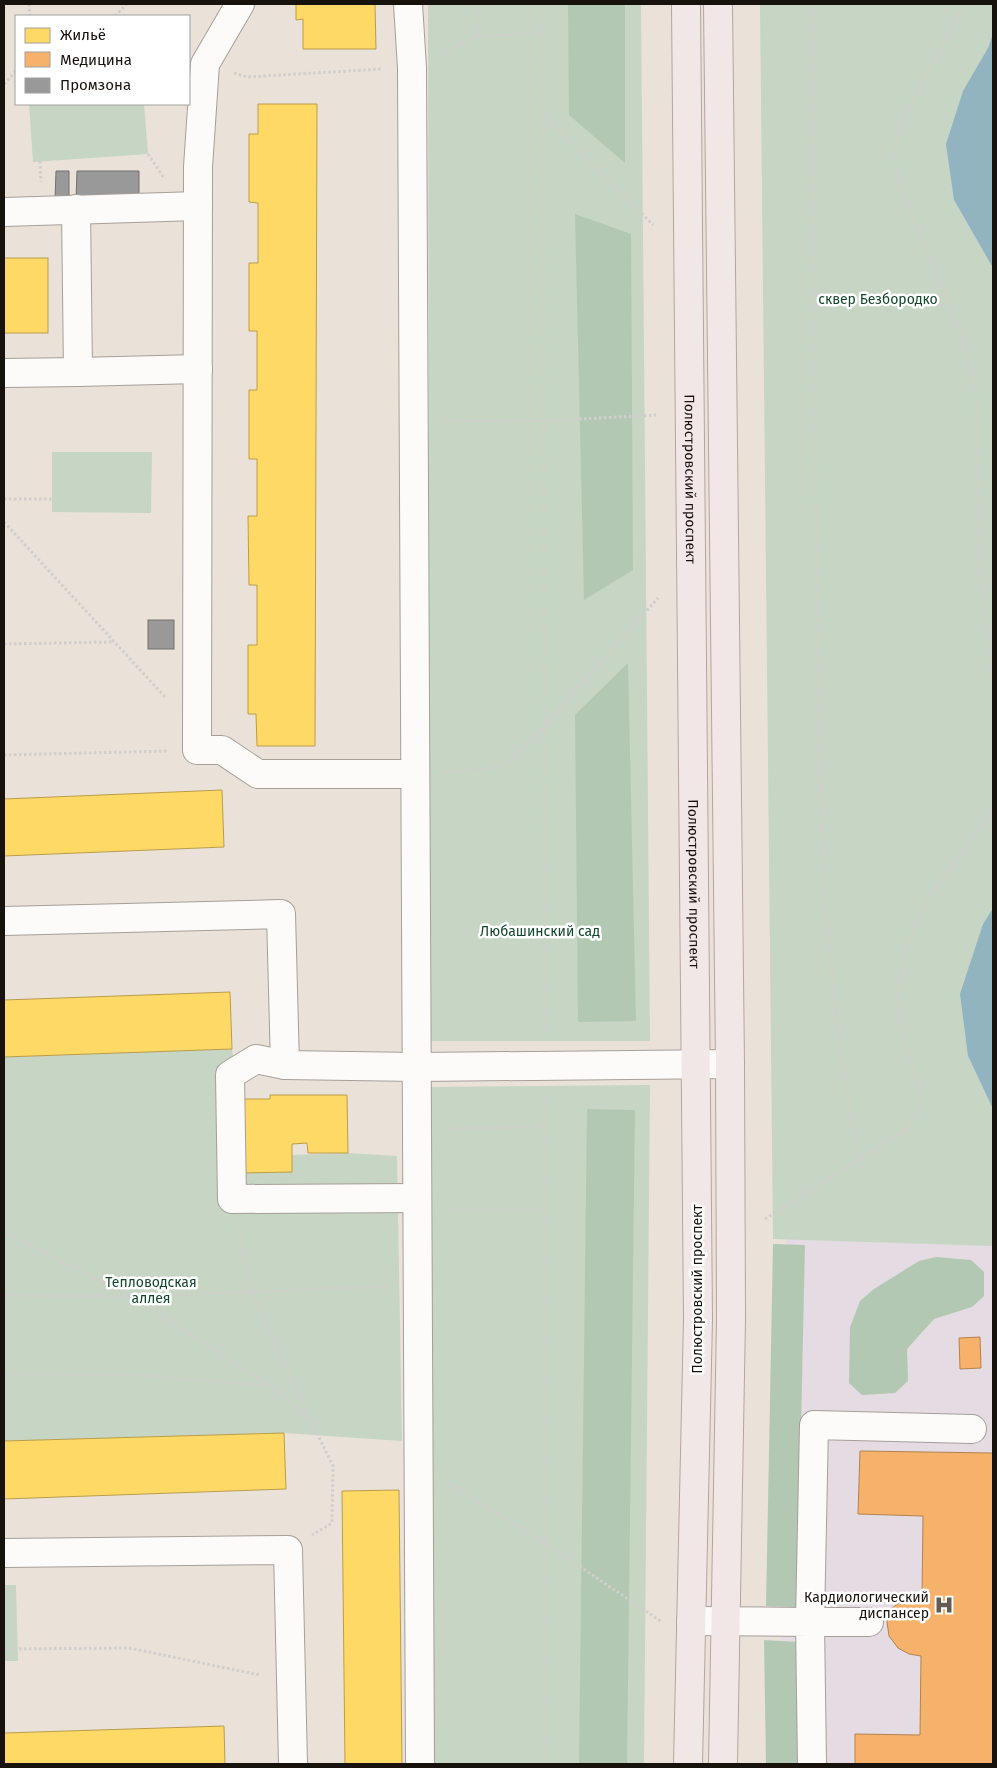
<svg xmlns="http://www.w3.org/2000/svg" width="997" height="1768" font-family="'Fira Sans',sans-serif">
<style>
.medical{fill:#e4dbe3}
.green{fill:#c6d5c4}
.forest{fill:#b3c8b3}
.water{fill:#92b4c1}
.homes{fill:#ffd966;stroke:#ba9d4b}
.health{fill:#f6b26b;stroke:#b3824f}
.industry{fill:#999;stroke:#72706f}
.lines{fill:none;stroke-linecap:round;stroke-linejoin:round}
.minor-casing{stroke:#a69f99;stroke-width:30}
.major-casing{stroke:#b7a39f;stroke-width:30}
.path{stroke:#d1cecc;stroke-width:3;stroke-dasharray:2.5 2.5;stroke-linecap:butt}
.minor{stroke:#fcfbf9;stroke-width:28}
.major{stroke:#f2e7e7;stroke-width:28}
.labels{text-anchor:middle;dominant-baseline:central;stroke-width:5;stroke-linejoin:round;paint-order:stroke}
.park-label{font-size:14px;fill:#13482a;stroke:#fff}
.street-label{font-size:14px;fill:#18120d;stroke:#fff}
.poi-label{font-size:14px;fill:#18120d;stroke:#fff;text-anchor:end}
</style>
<rect width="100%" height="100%" fill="#eae2d9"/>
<path class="medical" d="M786,1239L993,1246V1764H779Z"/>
<g class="green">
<path d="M428,4H641L650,1041H430Z"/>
<path d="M760,4H993V33L988,48L954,200L993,268V908L983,924L968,1056L993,1109V1246L773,1239Z"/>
<path d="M29,104H144L148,154L33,162Z"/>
<path d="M52,452H152L151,513L52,512Z"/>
<path d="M232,1049L239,1099L240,1173L292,1172V1155L348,1153L397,1156L402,1441L284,1433L4,1441V1057Z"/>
<path d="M650,1085L644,1764H433L431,1087Z"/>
<path d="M4,1585H16L18,1661H4Z"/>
</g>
<g class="forest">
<path d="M568,4H625V163L569,115Z"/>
<path d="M575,214L631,234L633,570L584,600Z"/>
<path d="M628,663L636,1021L578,1022L575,715Z"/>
<path d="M587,1109L635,1110L627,1764H579Z"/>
<path d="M773,1244L805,1245L797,1607L766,1606Z"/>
<path d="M936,1257L971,1260L984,1272V1296L972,1307L934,1319L907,1349L908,1381L895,1393L862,1395L849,1383L850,1327L860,1301L874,1289L919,1261Z"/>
<path d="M764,1640L797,1642L798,1764H766Z"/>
</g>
<g class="water">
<path d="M993,33V268L954,200L946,144L963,91L988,48Z"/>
<path d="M993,908V1109L968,1056L960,994L983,924Z"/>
</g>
<g class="homes">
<path d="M296,4H375L376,49H303V19L296,20Z"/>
<path d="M258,104H317L315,746H257L256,714H248V645H257V585H249L248,516H257V459H249V390H257V331H249V263H258V203L249,202V134H258Z"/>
<rect x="4" y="258" width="44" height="75"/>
<path d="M222,790L224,847L4,856V799Z"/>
<path d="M230,992L232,1049L4,1057V1000Z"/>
<path d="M270,1095H347L348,1153H308L307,1143L292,1144V1172L240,1173L239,1099H270Z"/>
<path d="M284,1433L286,1489L4,1499V1441Z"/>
<path d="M399,1490L402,1764H345L342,1491Z"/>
<path d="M224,1726L225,1764H4V1733Z"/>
</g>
<g class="health">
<path d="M980,1337L981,1368L960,1369L959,1338Z"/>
<path d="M860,1451L993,1453V1764H855V1734L920,1735L921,1656L909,1654L898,1648L889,1636L887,1622L891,1609L900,1602L922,1597L923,1516L858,1514Z"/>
</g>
<g class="industry">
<path d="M56,171H69V199H55Z"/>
<path d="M77,171H139V199H76Z"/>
<rect x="148" y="620" width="26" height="29"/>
</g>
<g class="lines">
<g class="minor-casing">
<g id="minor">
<path d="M240,4L205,64L198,167L197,750H222L258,774H415"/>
<path d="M408,4L412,68L420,1764"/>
<path d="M4,212L198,206"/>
<path d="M78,372L198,369"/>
<path d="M4,373L78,372L76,209"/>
<path d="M4,921L281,914L285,1065L417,1067L730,1064"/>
<path d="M285,1065L256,1059L230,1075L232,1199L417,1198"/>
<path d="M4,1553L288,1550L293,1764"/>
<path d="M691,1621L810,1622L812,1764"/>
<path d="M869,1622H810L814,1425L972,1429"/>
</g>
</g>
<g class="major-casing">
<g id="major">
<path id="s1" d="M686,4L698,1319L688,1764"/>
<path d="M718,4L730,1064L731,1319L723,1764"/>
</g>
</g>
<g class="path">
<path d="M29,4L30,16"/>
<path d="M543,4L545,1036"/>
<path d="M812,4L814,384L823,886L840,1047L859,1161"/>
<path d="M963,4L962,8L901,123L894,154L902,190L962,336L976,391L981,575L993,692"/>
<path d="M115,16L127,4"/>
<path d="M477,36L479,4"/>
<path d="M440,54L477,36L543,33"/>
<path d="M234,73L247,77L382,69"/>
<path d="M4,84L16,71"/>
<path d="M543,114L653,225"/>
<path d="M148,154L164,178"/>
<path d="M40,161L41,182"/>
<path d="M444,421H544L656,415"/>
<path d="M4,499H52"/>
<path d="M4,522L166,698"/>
<path d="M4,644L113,642"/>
<path d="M4,755L169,751"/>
<path d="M445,772L484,769L509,762L544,726L658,598"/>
<path d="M448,1131V1129L545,1126"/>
<path d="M448,1210H545"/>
<path d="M765,1219L903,1132L919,1116L920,1090L903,1040L898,991L906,947L928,898L990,815L993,805"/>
<path d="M239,1229L252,1292L309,1416"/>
<path d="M4,1235L8,1234L132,1297L271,1386L310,1419L333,1466L332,1523L312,1535"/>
<path d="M4,1295L132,1297L387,1286"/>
<path d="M4,1374L135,1375L270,1386"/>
<path d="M449,1483L545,1543L662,1622"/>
<path d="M4,1649L129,1648L260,1675"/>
<path d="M545,1764V1094"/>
</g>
<use href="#minor" class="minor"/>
<use href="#major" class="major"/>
</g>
<defs>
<g id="hospital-bare" transform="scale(1.5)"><path d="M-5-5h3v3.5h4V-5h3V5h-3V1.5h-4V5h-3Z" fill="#625b54" stroke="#fff" stroke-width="2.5" paint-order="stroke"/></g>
</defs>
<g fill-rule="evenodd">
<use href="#hospital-bare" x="944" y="1605"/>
</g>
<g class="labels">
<g class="park-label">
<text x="878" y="299">сквер Безбородко</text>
<text x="540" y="931">Любашинский сад</text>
<text x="151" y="1282">Тепловодская<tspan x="151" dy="16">аллея</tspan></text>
</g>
<g class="street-label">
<text stroke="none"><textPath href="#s1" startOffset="475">Полюстровский проспект</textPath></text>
<text stroke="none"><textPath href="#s1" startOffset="880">Полюстровский проспект</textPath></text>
<text transform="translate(697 1289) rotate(-90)">Полюстровский проспект</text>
</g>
<g class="poi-label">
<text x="929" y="1597">Кардиологический<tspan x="929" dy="16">диспансер</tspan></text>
</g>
</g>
<rect width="997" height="1768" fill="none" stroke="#18120d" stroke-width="10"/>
<rect x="15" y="15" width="175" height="90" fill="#ffffff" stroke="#a3a09e"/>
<rect x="25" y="28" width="25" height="15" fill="#ffd966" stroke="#a3a09e"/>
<text x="60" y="40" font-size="15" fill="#18120d">Жильё</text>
<rect x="25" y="52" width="25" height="15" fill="#f6b26b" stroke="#a3a09e"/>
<text x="60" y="65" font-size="15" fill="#18120d">Медицина</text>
<rect x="25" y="78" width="25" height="15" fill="#999999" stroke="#a3a09e"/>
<text x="60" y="90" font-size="15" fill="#18120d">Промзона</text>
</svg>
